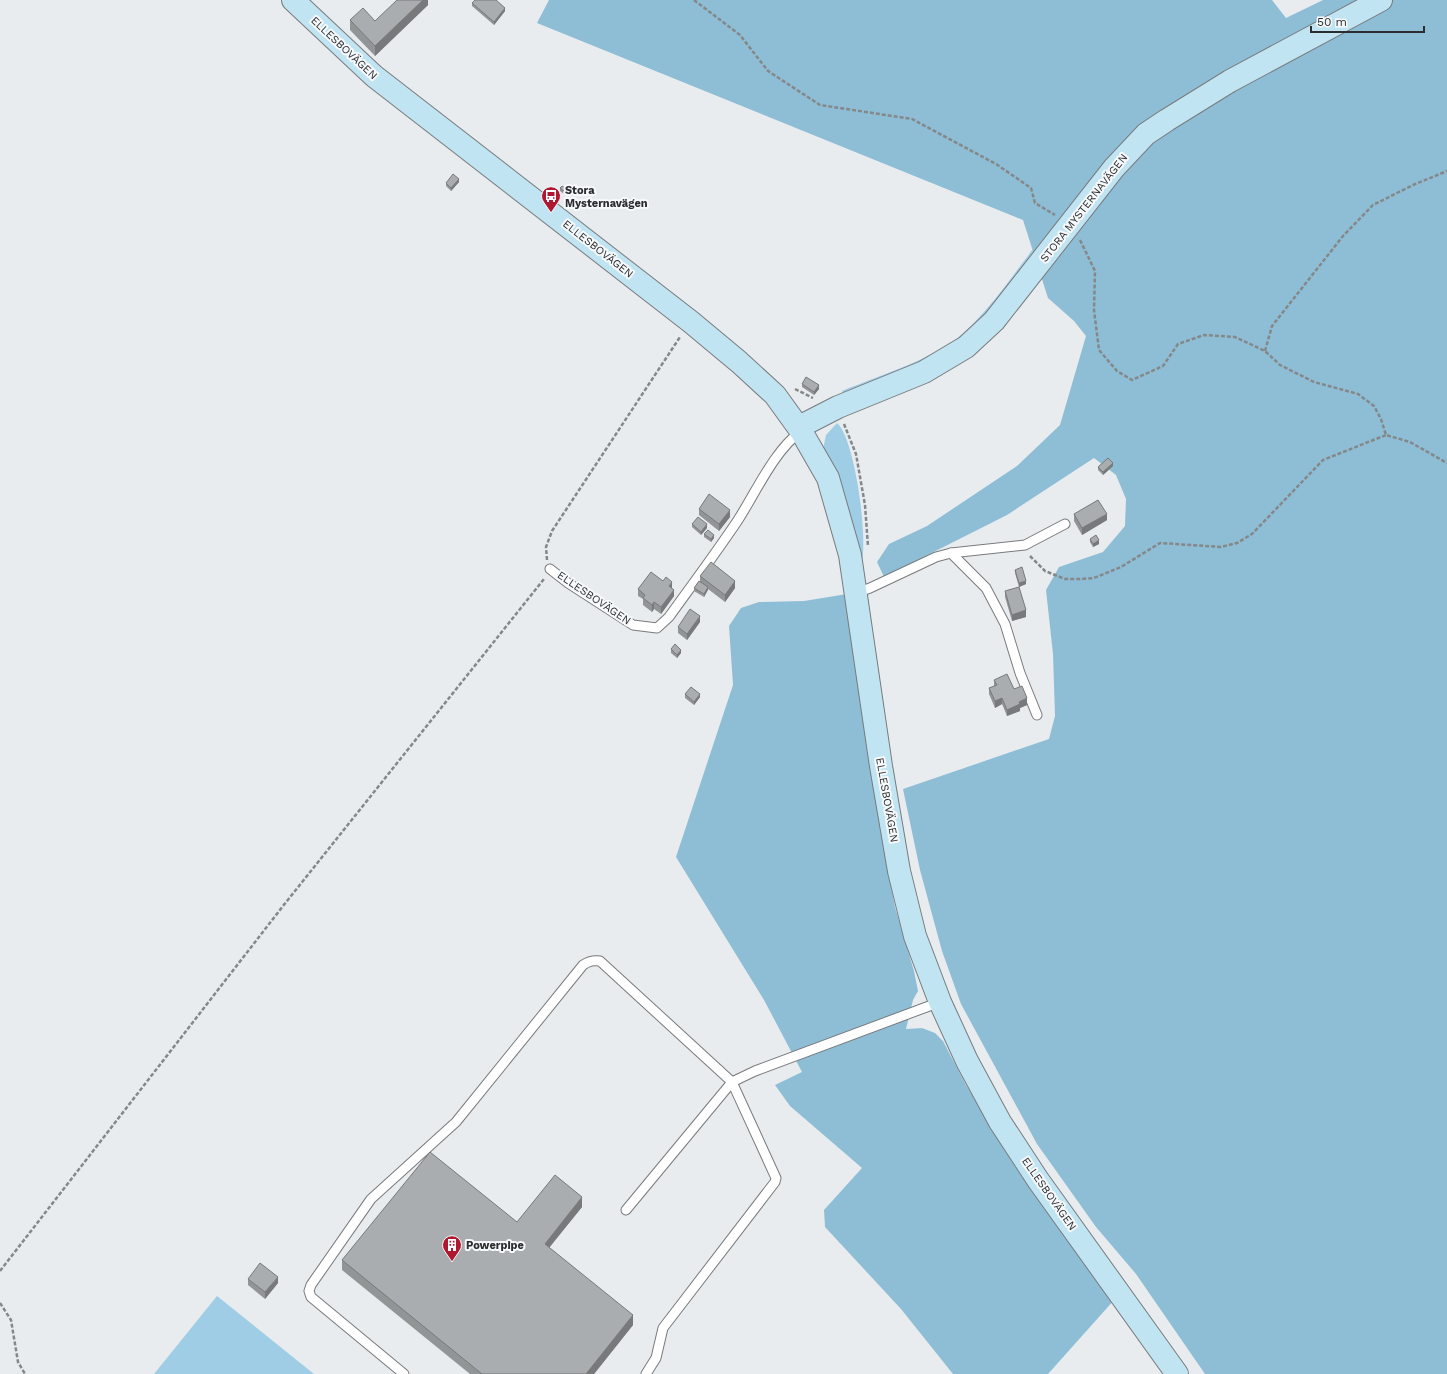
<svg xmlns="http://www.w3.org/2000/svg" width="1447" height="1374" font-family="'Work Sans',sans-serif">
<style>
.green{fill:#9fcde5}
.forest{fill:#8ebed6}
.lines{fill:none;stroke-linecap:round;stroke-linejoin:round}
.lane-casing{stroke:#787b7d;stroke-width:11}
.secondary-casing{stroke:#787b7d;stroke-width:24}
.path{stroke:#858889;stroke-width:2.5;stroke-dasharray:4 2;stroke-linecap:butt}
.lane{stroke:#fff;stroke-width:9}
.secondary{stroke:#c1e4f2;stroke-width:22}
.wall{fill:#929596}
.shaded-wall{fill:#77797a}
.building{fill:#aaadaf;stroke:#77797a}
.labels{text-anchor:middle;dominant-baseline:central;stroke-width:4;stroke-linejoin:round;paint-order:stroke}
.street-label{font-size:11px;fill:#2c2d2e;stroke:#f6f9fb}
.poi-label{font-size:11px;font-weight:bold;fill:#2c2d2e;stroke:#f6f9fb;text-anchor:start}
</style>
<rect width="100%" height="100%" fill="#e8ecee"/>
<g class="green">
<path d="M1092,171L1001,299L968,334L932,358L843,394L842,391C875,377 927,361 955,340C985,316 1007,283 1030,253C1050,225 1071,198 1092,171Z"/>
<path d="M837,423C855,438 869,543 861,565L823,449L826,435Z"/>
<path d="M217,1296L314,1374H154Z"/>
</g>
<g class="forest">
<path d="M549,0H1272L1286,18L1323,0H1447V1374H1205L1136,1274L1096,1227L1037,1144L961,1004L942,951L920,870L903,789L1049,739L1055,716L1053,654L1046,590L1059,567L1103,552L1125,526L1126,499L1116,475L1094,458L1007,515L884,577L877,562L889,544L927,526L1017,466L1060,425L1086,336L1074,321L1048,298L1023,220L537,23Z"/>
<path d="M847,594L863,720L881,833L895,907L914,971L918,991L913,1000L906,1029L922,1028L935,1033L943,1041L966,1085L993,1129L1115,1299L1048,1374H953L901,1309L825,1227L824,1210L862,1168L790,1106L775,1085L802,1072L764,1000L676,857L733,685L729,626L741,608L759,602L804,601Z"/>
</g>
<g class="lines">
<g class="lane-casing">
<g id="lane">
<path d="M951,553L986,588L1005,624L1020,673L1037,715"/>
<path d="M550,569L568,583L633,625L657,628L669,617C692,585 716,553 738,520C756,492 774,451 801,431"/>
<path d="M856,593L870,588L936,557L951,553L1025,545L1065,524"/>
<path d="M626,1210L732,1082L755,1071L940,1002"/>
<path d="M404,1374L311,1297L309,1291L311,1285L371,1199L456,1122L583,965C589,961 593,960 600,961L732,1082L776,1178L775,1182L663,1328L656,1358L646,1374"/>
</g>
</g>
<g class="secondary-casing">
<g id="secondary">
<path d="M293,0L374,76L691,322L739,362L775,395L801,431L828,478L850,555L881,766L899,871L915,936L940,1002L967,1061L1000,1122L1038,1180L1177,1374"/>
<path d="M799,427L838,407L924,372L966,347L994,321L1114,168L1146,134L1167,120L1230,81L1381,0"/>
</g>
</g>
<g class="path">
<path d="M694,0L740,35L768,71L820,105L912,119L996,164L1031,188L1035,203L1055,215"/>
<path d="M1080,240L1095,271L1094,310L1099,350L1117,371L1132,380L1163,366L1178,344L1204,335L1235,337L1265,351L1280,365L1314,382L1358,394L1374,406L1381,419L1386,435L1410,442L1447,463"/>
<path d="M1265,351L1272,326L1343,236L1373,205L1413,185L1447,171"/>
<path d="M795,389L813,398"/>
<path d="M844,424L856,454L865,505L868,546"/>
<path d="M1030,556L1045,571L1065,579H1081L1094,578L1121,567L1160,543L1221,547L1237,543L1252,534L1323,460L1386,435"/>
<path d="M547,560L546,547L552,531L680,337"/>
<path d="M0,1271L283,906L544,579"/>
<path d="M0,1303L11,1320L18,1362L25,1374"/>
</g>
<use href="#lane" class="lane"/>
<use href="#secondary" class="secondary"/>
</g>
<g class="wall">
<path d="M428,0V5L375,56L350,30V20L375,21Z"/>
<path d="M472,3L505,11L494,25L472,6Z"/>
<path d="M459,182L451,191L446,186V183Z"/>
<path d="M560,188L566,192L564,194L560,191Z"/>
<path d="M802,384L819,389L814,395L802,387Z"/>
<path d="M1113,466L1103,475L1098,470V467Z"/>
<path d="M699,509L730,517L719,531L699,515Z"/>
<path d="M1074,514L1107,520L1082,535L1074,521Z"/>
<path d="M692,524L707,528L701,535L692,527Z"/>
<path d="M704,534L714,538L711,542L704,537Z"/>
<path d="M1090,539L1099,544L1093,547L1090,542Z"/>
<path d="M1015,570L1026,584L1019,587L1015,573Z"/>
<path d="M700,576L735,588L725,602L708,589L704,597L694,591V588L700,582Z"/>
<path d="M672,588L674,596L661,614L654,609L652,612L643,605V599L638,596V589Z"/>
<path d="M1005,591L1026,617L1012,621L1005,597Z"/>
<path d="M700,622L687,640L678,633V627Z"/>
<path d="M671,649L681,653L677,658L671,653Z"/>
<path d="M994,680L1014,689L1027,705L1020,708V711L1007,716L1002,704L995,708L989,694V688L994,686Z"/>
<path d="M685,694L700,697L694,705L685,698Z"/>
<path d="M582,1207L549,1247L633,1325L594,1374H470L342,1270V1260L517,1222Z"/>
<path d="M248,1279L278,1283L265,1299L248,1285Z"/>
</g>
<g class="shaded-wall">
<path d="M423,0H428V5L375,56V46Z"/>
<path d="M505,8V11L494,25V22Z"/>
<path d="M459,179V182L451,191V188Z"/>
<path d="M819,385V389L814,395V392Z"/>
<path d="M1113,463V466L1103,475V472Z"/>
<path d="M730,510V517L719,531V524Z"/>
<path d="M1107,514V520L1082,535V528Z"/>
<path d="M707,524V528L701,535V532Z"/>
<path d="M714,535V538L711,542V539Z"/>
<path d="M1099,540V544L1093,547V544Z"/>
<path d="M735,581V588L725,602V595Z"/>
<path d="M1026,581V584L1019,587V583Z"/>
<path d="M672,582V589L669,586Z"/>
<path d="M708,587V590L704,597V594Z"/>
<path d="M674,590V596L661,614V607Z"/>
<path d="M654,602V609L652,612V605Z"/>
<path d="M1026,610V617L1012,621V615Z"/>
<path d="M700,616V622L687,640V634Z"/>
<path d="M681,650V653L677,658V655Z"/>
<path d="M700,694V697L694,705V702Z"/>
<path d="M1002,698V704L995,708V701Z"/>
<path d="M1027,698V705L1020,708V711L1007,716V710L1019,702Z"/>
<path d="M582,1197V1207L545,1253V1244Z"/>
<path d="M278,1277V1283L265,1299V1292Z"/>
<path d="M633,1315V1325L594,1374H586Z"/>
</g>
<g class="building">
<path d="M397,0H423L375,46L350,20L363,8L375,21Z"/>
<path d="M475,0H496L505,8L494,22L472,3Z"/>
<path d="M453,174L459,179L451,188L446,183Z"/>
<path d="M562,186L566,189L564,191L560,188Z"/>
<path d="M806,377L819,385L814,392L802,384Z"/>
<path d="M1108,458L1113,463L1103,472L1098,467Z"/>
<path d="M709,494L730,510L719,524L699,509Z"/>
<path d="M1098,500L1107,514L1082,528L1074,514Z"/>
<path d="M698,517L707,524L701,532L692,524Z"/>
<path d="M708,530L714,535L711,539L704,534Z"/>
<path d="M1096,535L1099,540L1093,544L1090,539Z"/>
<path d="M711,562L735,581L725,595L700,576Z"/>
<path d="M1022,567L1026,581L1019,583L1015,570Z"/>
<path d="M651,572L663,581L666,577L672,582L669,586L674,590L661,607L654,602L652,605L643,598L645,595L638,589Z"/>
<path d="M699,581L708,587L704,594L694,588Z"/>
<path d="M1019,587L1026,610L1012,615L1005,591Z"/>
<path d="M690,609L700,616L687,634L678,627Z"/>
<path d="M675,644L681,650L677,655L671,649Z"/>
<path d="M1007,674L1014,689L1022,686L1027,698L1019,702L1020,704L1007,710L1002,698L995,701L989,688L997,685L994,680Z"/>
<path d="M691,687L700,694L694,702L685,694Z"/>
<path d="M430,1152L517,1222L555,1175L582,1197L545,1244L633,1315L586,1374H482L342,1260Z"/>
<path d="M260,1263L278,1277L265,1292L248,1279Z"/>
</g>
<defs>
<g id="bus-pin" transform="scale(1)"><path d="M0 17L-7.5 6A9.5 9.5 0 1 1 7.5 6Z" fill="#ae1931" stroke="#f6f9fb"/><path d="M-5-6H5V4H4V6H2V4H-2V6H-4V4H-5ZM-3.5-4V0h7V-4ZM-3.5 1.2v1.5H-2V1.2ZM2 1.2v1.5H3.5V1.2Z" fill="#fff"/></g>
<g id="building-pin" transform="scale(1)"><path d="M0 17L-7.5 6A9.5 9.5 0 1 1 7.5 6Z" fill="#ae1931" stroke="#f6f9fb"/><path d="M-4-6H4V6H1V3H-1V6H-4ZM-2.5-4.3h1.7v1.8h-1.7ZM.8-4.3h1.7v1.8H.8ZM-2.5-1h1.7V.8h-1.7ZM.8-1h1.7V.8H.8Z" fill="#fff"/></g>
</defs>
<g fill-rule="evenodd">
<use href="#bus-pin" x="551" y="196"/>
<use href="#building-pin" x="452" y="1245"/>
</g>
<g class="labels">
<g class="street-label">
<text transform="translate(344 48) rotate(43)">ELLESBOVÄGEN</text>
<text transform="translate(1084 208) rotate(-52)">STORA MYSTERNAVÄGEN</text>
<text transform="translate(598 249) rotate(38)">ELLESBOVÄGEN</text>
<text transform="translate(594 598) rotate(34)">ELLESBOVÄGEN</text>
<text transform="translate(887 800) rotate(80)">ELLESBOVÄGEN</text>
<text transform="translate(1049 1194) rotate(55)">ELLESBOVÄGEN</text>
</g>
<g class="poi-label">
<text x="565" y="190">Stora<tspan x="565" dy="13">Mysternavägen</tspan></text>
<text x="466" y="1245">Powerpipe</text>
</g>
</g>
<path d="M1311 26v6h113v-6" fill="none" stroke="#2c2d2e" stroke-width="2"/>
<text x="1317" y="26" font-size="12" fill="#2c2d2e" stroke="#f6f9fb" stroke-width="3" paint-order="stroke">50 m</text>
</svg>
